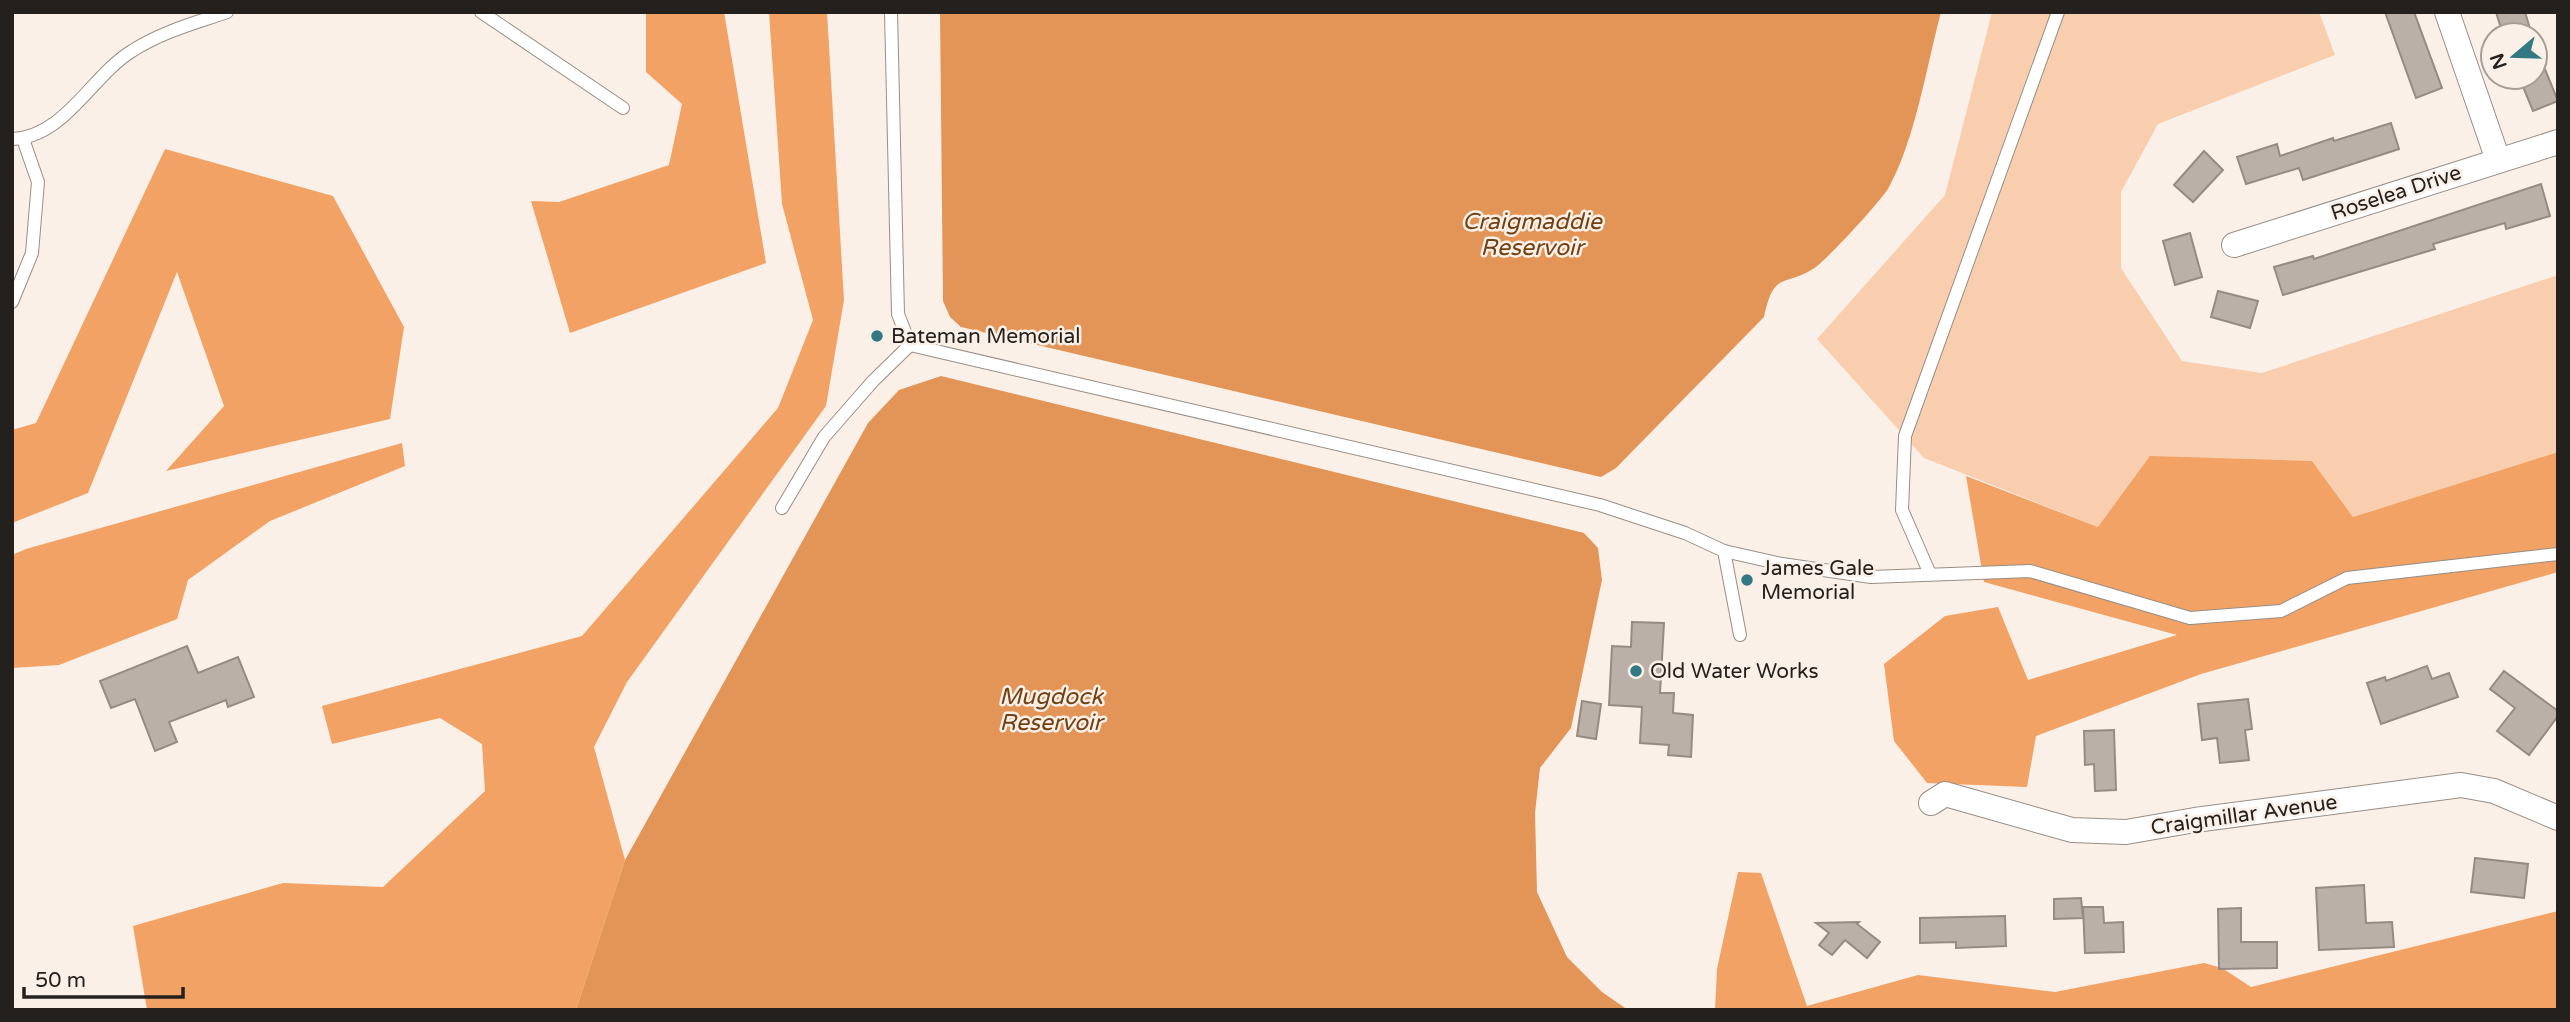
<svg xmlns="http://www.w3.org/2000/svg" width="2570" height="1022" font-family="'Varela Round',sans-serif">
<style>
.green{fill:#f8ceaf}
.forest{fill:#f1a264}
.water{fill:#e39557}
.building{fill:#bbb0a8;stroke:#958b83;stroke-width:2}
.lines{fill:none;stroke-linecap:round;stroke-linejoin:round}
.service-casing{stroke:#988e86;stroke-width:14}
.minor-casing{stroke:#988e86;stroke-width:26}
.service{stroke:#fff;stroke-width:12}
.minor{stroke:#fff;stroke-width:24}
.poi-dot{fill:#327983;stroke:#fbf0e8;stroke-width:2.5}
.labels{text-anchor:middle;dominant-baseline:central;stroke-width:5;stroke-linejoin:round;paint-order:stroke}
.street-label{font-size:21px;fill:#24201d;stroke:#fbf0e8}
.poi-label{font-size:21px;fill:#24201d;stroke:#fbf0e8;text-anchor:start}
.water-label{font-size:23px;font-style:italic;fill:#734012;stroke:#fbf0e8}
</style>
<rect width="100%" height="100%" fill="#fbf0e8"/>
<path class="green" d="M1992,12H2319L2335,55L2158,124L2121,192V268L2182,361L2262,373L2558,275V452L2353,517L2312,461L2098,527L1924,458L1817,339L1945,195Z"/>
<g class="forest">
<path d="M646,12H724L766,263L570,333L531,201L559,202L669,165L682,104L646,72Z"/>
<path d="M769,12H827L844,300L826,406L627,682L594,747L625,860L576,1010H147L133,926L283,883L383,887L485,791L482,744L440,718L332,744L322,706L582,636L778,408L813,320L782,204Z"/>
<path d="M165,149L333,196L404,327L390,419L166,471L224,406L177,272L88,493L12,523V430L36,423Z"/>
<path d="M402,443L405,466L270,521L188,580L177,619L59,665L12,668V555L26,549Z"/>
<path d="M2558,452V572L2201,674L2036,736L2027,787L1927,783L1894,741L1884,664L1945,616L1998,607L2028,680L2177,635L1984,582L1966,476L2098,527L2150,456L2312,461L2353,517Z"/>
<path d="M1738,872L1761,873L1807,1006L1918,975L2055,992L2204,963L2222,968L2251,987L2558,911V1010H1715L1717,969Z"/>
</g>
<g class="water">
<path d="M940,12H1941C1927,65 1915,140 1889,187C1883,199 1825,262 1813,269C1783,287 1774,271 1764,317L1616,468L1601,477L961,327L950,317L943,301Z"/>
<path d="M941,376L1584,533L1598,548L1602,580L1571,728L1540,768L1535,813L1537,892L1567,957L1602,992L1628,1010H576L625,860L868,423L899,390Z"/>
</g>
<g class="building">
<path d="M2385,12H2414L2442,88L2416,98Z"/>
<path d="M2496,12H2525L2532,35H2503Z"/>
<path d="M2535,45L2558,101L2533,111L2519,77H2535Z"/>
<path d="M2391,123L2399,149L2303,180L2299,168L2246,184L2237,157L2277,144L2280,156L2333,138L2334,141Z"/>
<path d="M2204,151L2223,170L2193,202L2174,185Z"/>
<path d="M2541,184L2550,216L2506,229L2505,223L2433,244L2435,249L2283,295L2274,267L2313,256L2314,259Z"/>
<path d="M2190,233L2202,277L2175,285L2163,241Z"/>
<path d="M2218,291L2258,301L2250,328L2211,317Z"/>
<path d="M1632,622L1664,623L1660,693H1674L1673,713L1693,715L1691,757L1668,755L1669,745L1640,743L1642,707L1609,705L1612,646L1631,647Z"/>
<path d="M187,646L198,673L238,657L254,697L228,707L226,700L169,722L177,742L155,751L135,699L111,708L100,681Z"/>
<path d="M2427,666L2432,679L2449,673L2458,697L2381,724L2367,683L2385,677L2386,681Z"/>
<path d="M2504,671L2558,711V716L2529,755L2497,731L2515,708L2490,689Z"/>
<path d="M2248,699L2252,729L2245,730L2249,760L2220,763L2217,738L2202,740L2198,704Z"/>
<path d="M1582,701L1601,704L1596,739L1577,736Z"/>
<path d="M2114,730L2116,790L2095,791L2094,764L2085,765L2084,731Z"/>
<path d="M2475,858L2528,864L2524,898L2471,892Z"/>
<path d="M2364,885L2366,923L2392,922L2394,947L2319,950L2316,888Z"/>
<path d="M2081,898L2083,918L2054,919V899Z"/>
<path d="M2083,907H2103L2104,923L2123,922L2124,952L2085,953Z"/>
<path d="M2241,908V942H2277V968L2219,969L2218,909Z"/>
<path d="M2005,916L2006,946L1956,948V942L1920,943V918Z"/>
<path d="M1859,922L1857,924L1880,942L1867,958L1845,940L1832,955L1819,945L1829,933L1816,923Z"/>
</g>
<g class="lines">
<g class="service-casing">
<g id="service">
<path d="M481,12L623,108"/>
<path d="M891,12L898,314L910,345L1600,505L1685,533L1724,551L1782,564L1871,577L2030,571L2190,618L2281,611L2347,578L2558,554"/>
<path d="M12,139C65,137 91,76 132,51C161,32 195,23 227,12"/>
<path d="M12,302L32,253L38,182L23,139"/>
<path d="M782,508L824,437L873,381L910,345"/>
<path d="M1724,551L1740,635"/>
<path d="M1930,574L1902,510L1905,436L2058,12"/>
</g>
</g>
<g class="minor-casing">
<g id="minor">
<path d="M2447,12L2498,160"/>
<path d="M2234,245L2558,142"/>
<path d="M1931,803L1945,794L2072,830L2126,832L2195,820L2461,785L2494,791L2558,818"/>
</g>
</g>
<use href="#service" class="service"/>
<use href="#minor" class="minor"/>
</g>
<g class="poi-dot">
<circle cx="877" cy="336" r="7"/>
<circle cx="1747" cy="580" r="7"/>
<circle cx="1636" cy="671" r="7"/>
</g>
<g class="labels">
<g class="street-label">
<text transform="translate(2396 193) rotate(-18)">Roselea Drive</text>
<text transform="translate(2244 815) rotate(-8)">Craigmillar Avenue</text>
</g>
<g class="poi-label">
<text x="891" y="336">Bateman Memorial</text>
<text x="1761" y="568">James Gale<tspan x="1761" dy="24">Memorial</tspan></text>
<text x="1650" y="671">Old Water Works</text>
</g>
<g class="water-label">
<text x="1532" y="222">Craigmaddie<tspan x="1532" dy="26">Reservoir</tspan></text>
<text x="1051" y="697">Mugdock<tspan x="1051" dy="26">Reservoir</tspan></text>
</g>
</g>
<rect width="2570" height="1022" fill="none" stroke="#24201d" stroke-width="28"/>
<g transform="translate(2514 56) rotate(251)"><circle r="33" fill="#fbf0e8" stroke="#a59d97" stroke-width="2"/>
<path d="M0-5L12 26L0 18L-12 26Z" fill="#327983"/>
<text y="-10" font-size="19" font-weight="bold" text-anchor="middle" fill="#24201d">N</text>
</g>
<path d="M24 987v10h159v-10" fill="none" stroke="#24201d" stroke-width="3.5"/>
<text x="35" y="987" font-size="21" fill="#24201d" stroke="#fbf0e8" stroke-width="5" paint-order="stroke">50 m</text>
</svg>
